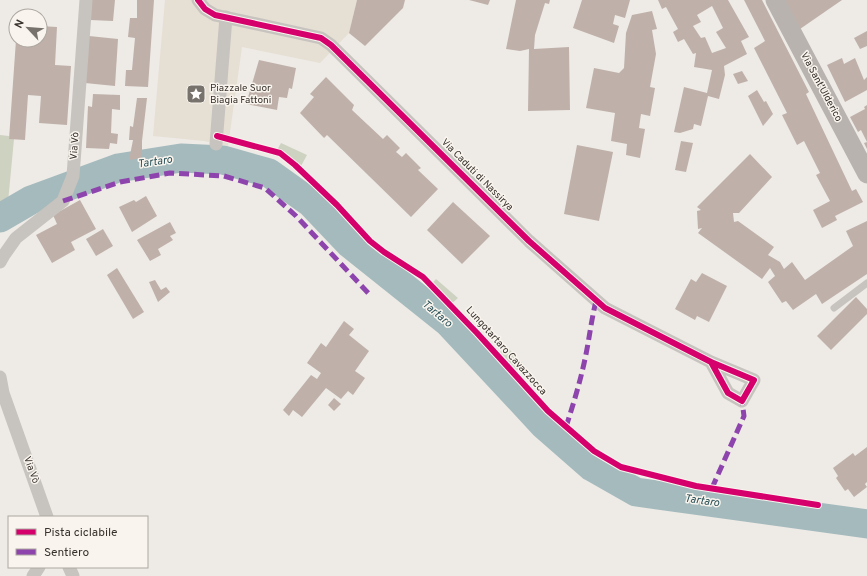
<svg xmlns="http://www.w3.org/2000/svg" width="867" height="576" font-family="Overpass,sans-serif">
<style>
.green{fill:#ced2c1}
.plaza{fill:#e6dfd4}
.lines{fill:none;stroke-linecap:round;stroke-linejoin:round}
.river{stroke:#a4babd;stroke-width:29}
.building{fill:#bfb1aa;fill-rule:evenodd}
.lane{stroke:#c7c3be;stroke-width:7}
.street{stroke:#c7c3be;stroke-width:13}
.secondary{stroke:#b8b3ae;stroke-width:19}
.quiet{stroke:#8e44ad;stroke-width:5;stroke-dasharray:10 5;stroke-linecap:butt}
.cycleway-casing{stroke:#f9f5ee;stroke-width:8}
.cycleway{stroke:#d6006c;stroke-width:6}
.labels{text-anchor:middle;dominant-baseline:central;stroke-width:3;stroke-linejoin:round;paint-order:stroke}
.street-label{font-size:10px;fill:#38312c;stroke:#f9f5ee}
.poi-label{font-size:10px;fill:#38312c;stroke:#f9f5ee;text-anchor:start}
.water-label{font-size:11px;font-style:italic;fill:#264d55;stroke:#f9f5ee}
</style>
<rect width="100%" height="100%" fill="#eeeae6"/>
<g class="green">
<path d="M0,135L9,136V139H14L8,202L0,207Z"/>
<path d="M281,143L307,155L301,166L290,157L277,150Z"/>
<path d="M436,279L458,298L451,304L441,294L430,286Z"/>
<path d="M506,346L523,364L517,370L500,352Z"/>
</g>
<path class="plaza" d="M165,0H357L349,33L320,63L242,47L228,146L204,141L153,136Z"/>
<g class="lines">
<path class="river" d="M0,218L31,200L118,168L181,158L223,160L269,173L311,203L350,244L449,323L544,425L592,467L636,492L867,524"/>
</g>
<g class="building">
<path d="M92,0H115L113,21L90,20Z"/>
<path d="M137,0H154L148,87L125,86L126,70H132L135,38L128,37L130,18H137Z"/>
<path d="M357,0H405L403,8L365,46L349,33Z"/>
<path d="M469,0H490L488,5Z"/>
<path d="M516,0H550L549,4L545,3L535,35L534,49L569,47L570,110L528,111L529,49L520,51L506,49Z"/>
<path d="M582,0H630L625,18L615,15L613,24L619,26L614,43L573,28Z"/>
<path d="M658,0H728L749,37L741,41L747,54L724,66L725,75L719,99L708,96L701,126L694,124L693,129L680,133L674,132L684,87L707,93L712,70L694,67L696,53L693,54L684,39L678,42L673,32L678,29L666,7L662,9ZM712,6L723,28L716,32L726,48L712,53L705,37L701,38L693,26L701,22L697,15Z"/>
<path d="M744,0H762L809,92L806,94L852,191L856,189L863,202L835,216L837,220L822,228L813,210L830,201L816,175L820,173L804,141L797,145L782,115L787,113L754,48L765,41Z"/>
<path d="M784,0H842L800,29Z"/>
<path d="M652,11L657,29L652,30L656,54L650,87L655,88L650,116L641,114L639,128L645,129L640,158L626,155L627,144L611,141L615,113L586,108L594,68L619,73L624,68L626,33L632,15Z"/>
<path d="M40,26L57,27L55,65L71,66L67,125L39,123L41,96L28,95L25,140L9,139L16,40H40Z"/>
<path d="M867,31V46L860,49L854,38Z"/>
<path d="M89,36L118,39L115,86L85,83Z"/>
<path d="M842,58L844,64L855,58L864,80L867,77V90L845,102L827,65Z"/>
<path d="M259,60L296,68L292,89L289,88L287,98L279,97L277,110L246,104Z"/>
<path d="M742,71L748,81L738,84L733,74Z"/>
<path d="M326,77L354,105L352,110L383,139L387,135L400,148L396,152L402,157L406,153L421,168L418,170L438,189L411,217L327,135L324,138L300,113L314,97L310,94Z"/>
<path d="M757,90L764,102L766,101L773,114L763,126L748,96Z"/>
<path d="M93,94L120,95V110L112,109L111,133L118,134L117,144L110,143L109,149L86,148L88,106L92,107Z"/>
<path d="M137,98H147L142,141V158L129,160L133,140H129L130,126L133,127Z"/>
<path d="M867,105V149L864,143L867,142L861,130L858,132L850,117L865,109L864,107Z"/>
<path d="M681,141L693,143L686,172L675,170Z"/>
<path d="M577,145L613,152L599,221L564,214Z"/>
<path d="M750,154L772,177L739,213H733L734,222L738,221L774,247L768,255L780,262L784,269L792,262L805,280L853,246L846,231L867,221V274L822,304L816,294L793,310L786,301L782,303L768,282L775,276L770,268L762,279L698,233L702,228L698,229L697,211L701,210L697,207Z"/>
<path d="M146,196L157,216L132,232L119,207L134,200L136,202Z"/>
<path d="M80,200L96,229L71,242L75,250L52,263L36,235L57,224L53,215Z"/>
<path d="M453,202L490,236L462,264L427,230Z"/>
<path d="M170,222L176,233L170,236L173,240L158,249L161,255L150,261L137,240Z"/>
<path d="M103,229L113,246L96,256L86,239Z"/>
<path d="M117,268L144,312L133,319L107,275Z"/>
<path d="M702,273L727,286L709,322L697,316L695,320L675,309L691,279L696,282Z"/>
<path d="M155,280L161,290L166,287L170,292L158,302L149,282Z"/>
<path d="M856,297L867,309V314L831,350L817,336Z"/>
<path d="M344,321L354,329L349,335L369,351L355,371L365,378L353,395L348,391L341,399L326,388L302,417L293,410L289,416L283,410L311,375L317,379L321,373L307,363L321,343L326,347Z"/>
<path d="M334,398L341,404L334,411L328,405Z"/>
<path d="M867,447V482L865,484L867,487L854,497L848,489L845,491L836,478L838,476L833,468L853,453L855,456Z"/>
</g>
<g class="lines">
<path class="lane" d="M834,308L867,283"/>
<g class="street">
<path d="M198,0L205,9L215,15L321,38L331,45L529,241L605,308L711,362L754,380L742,401L728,393L711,362"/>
<path d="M216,144L226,17"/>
<path d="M0,262L4,255L16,238L63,201L73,176L86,0"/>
<path d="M0,377L3,393L47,517"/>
<path d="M69,567L73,576"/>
<path d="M33,576L39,567"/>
</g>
<path class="secondary" d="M775,0L867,174"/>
<g class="quiet">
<path d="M63,201L120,182L170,173L224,176L265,188L296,216L371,296"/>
<path d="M566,427C574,402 582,376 587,349C590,333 592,317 596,301"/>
<path d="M712,488L744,416L742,401"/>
</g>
<g class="cycleway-casing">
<g id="cycleway">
<path d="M198,0L205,9L215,15L321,38L331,45L529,241L605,308L711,362L754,380L742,401L728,393L711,362"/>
<path d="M217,136L280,153L295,165L337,205L370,241L384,252L423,277L477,333L548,411L594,451L621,467L696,486L818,505"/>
</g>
</g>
<use href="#cycleway" class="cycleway"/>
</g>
<defs>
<g id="sight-square" transform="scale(1)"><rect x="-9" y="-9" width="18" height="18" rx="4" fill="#78726d" stroke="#f9f5ee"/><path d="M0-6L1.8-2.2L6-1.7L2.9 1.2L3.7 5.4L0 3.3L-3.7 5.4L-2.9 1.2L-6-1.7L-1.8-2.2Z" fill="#fff"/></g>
</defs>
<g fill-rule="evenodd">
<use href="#sight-square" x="196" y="94"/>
</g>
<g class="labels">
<g class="street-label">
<text transform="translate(821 87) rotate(62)">Via Sant'Ulderico</text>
<text transform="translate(75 146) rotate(-86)">Via Vò</text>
<text transform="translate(477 175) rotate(45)">Via Caduti di Nassirya</text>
<text transform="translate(506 351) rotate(48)">Lungotartaro Cavazzocca</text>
<text transform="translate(31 470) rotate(70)">Via Vò</text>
</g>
<g class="poi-label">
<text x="210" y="88">Piazzale Suor<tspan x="210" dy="12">Biagia Fattoni</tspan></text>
</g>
<g class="water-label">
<text transform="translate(155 162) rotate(-8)">Tartaro</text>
<text transform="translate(437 314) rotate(40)">Tartaro</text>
<text transform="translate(702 501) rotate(8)">Tartaro</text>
</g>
</g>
<rect x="8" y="516" width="140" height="52" fill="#f9f5ee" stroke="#aca7a0"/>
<rect x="16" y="529" width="20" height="6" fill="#d6006c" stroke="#aca7a0"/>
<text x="44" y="536" font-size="12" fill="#38312c">Pista ciclabile</text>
<rect x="16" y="549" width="20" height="6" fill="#8e44ad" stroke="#aca7a0"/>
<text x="44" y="556" font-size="12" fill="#38312c">Sentiero</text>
<g transform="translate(28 28) rotate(296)"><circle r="19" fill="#f9f5ee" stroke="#aca7a0"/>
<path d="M0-3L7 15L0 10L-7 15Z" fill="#78726d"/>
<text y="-6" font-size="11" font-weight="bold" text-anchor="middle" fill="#38312c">N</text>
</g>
</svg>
